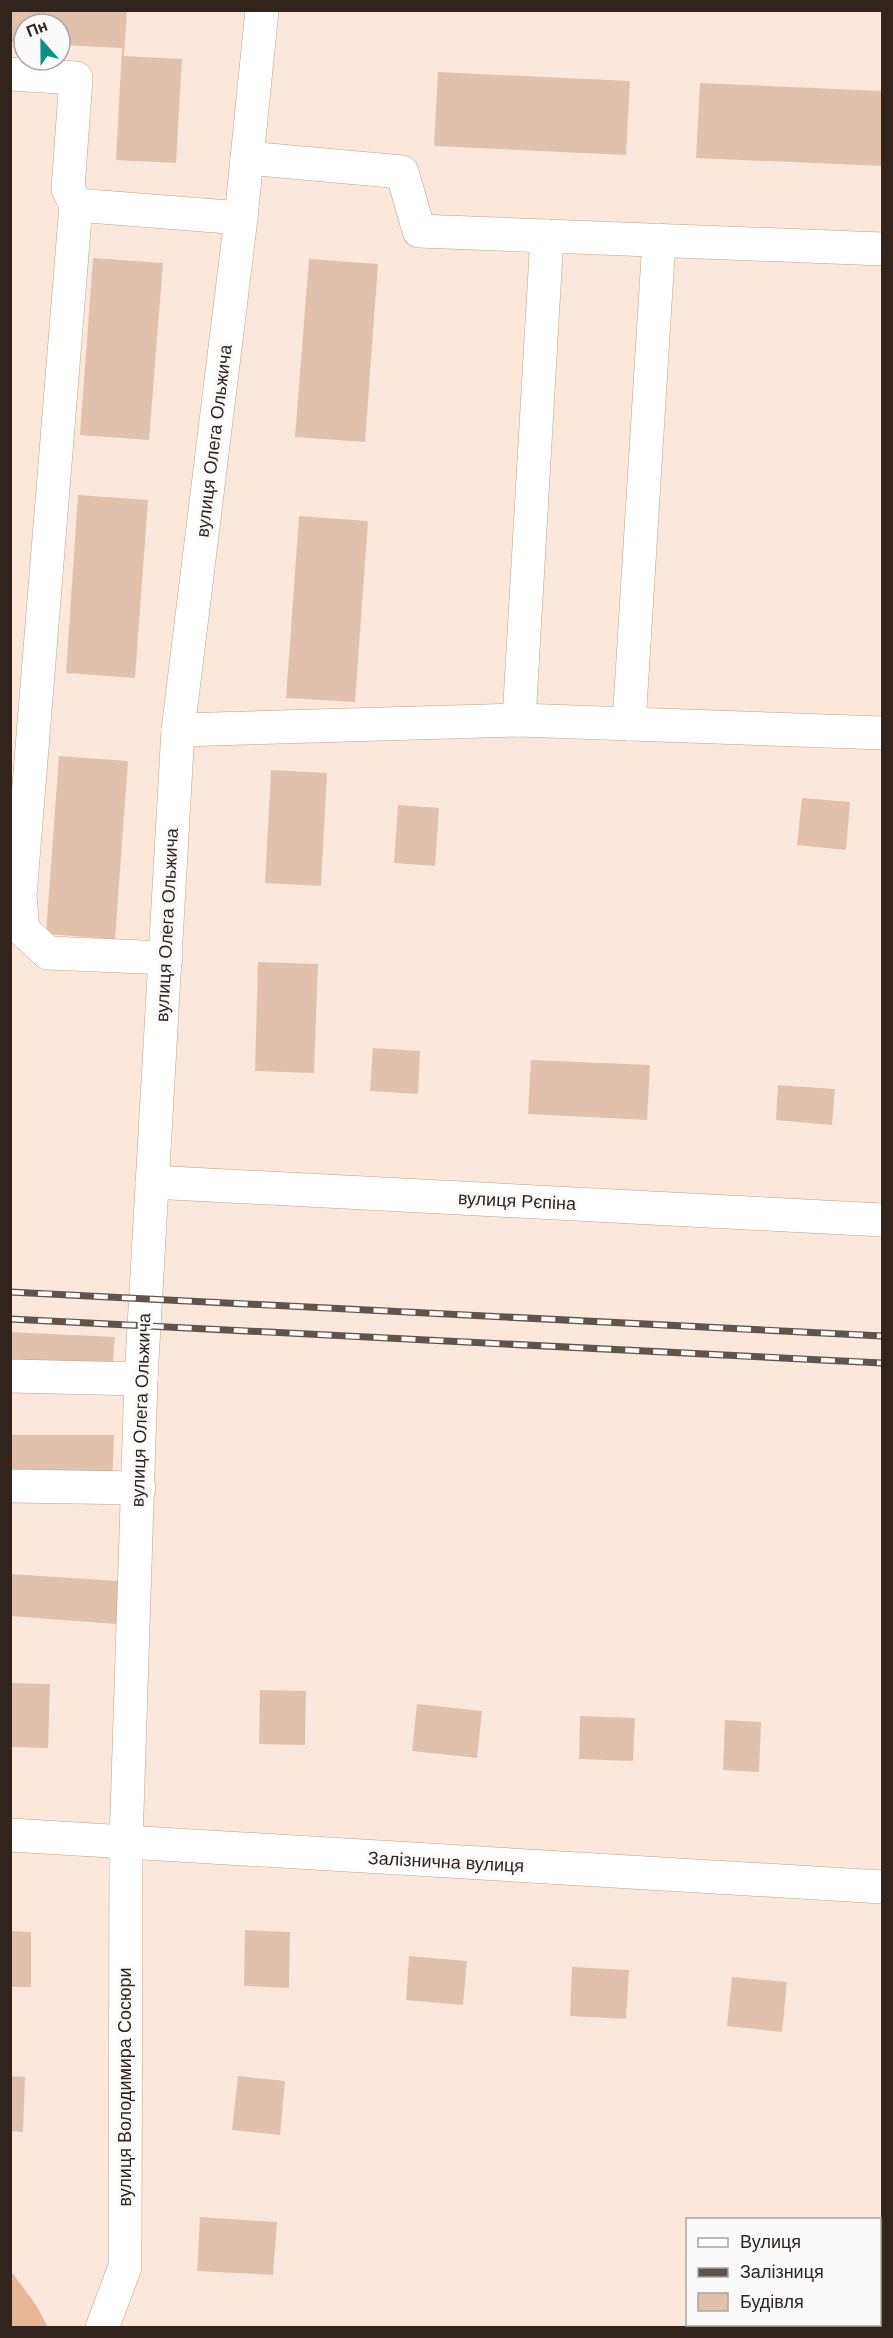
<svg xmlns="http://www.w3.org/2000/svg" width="893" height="2338" font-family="Arial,sans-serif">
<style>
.green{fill:#e6b697}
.building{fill:#e2c1ac}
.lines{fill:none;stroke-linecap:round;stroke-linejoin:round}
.minor-casing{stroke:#c0a08c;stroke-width:34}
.minor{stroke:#fff;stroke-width:33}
.rail-casing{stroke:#61534a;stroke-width:7}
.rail{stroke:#fafafa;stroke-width:4.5;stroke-dasharray:14;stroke-linecap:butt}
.labels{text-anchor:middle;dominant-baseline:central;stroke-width:6;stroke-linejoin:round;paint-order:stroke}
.street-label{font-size:18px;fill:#30241c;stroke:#fafafa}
</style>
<rect width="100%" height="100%" fill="#fce8db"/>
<path class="green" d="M10,2270L36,2305L48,2327H11Z"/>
<g class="building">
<path d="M10,10H127L124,56L182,59L176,163L116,160L122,48L60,45V24H24V43L10,42Z"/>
<path d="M438,72L630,81L626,155L434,146Z"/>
<path d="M700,83L882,91V166L696,158Z"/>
<path d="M93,258L163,263L149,440L80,435Z"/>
<path d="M309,259L378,264L365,442L295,437Z"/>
<path d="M78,495L148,500L135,678L66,673Z"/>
<path d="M299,516L368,521L355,702L286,698Z"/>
<path d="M59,756L128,761L115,939L46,934Z"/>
<path d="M271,770L327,773L321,886L265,883Z"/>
<path d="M802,798L850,802L846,850L797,845Z"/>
<path d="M398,805L439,808L435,866L394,863Z"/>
<path d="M258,962L318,964L314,1073L255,1071Z"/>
<path d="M373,1048L420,1051L418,1094L370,1091Z"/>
<path d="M531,1060L650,1065L647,1120L528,1114Z"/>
<path d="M778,1085L835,1089L832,1125L776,1120Z"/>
<path d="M10,1332L115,1337L112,1373L10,1369Z"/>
<path d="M10,1435H114L112,1487L10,1486Z"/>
<path d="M10,1574L119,1581L116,1624L10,1616Z"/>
<path d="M10,1683L50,1684L48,1748L10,1747Z"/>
<path d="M260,1690L306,1691L305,1745L259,1744Z"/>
<path d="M417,1704L482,1711L477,1758L412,1751Z"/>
<path d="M580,1716L635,1718L633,1761L579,1759Z"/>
<path d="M725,1720L761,1722L759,1772L723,1770Z"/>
<path d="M245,1930L290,1932L289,1988L244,1986Z"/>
<path d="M10,1931L31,1932V1987H10Z"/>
<path d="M409,1956L467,1961L463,2005L406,2000Z"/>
<path d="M572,1967L629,1970L626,2019L570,2016Z"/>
<path d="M732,1977L787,1982L782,2032L727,2026Z"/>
<path d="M10,2076L25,2077L23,2132L10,2131Z"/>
<path d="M238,2076L285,2081L280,2135L232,2130Z"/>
<path d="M200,2217L277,2222L273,2275L197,2271Z"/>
</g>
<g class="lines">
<g class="minor-casing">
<g id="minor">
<path d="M10,74L76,78L68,189L76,205"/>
<path d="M247,158L402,172L419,231L882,249"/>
<path d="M519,720L547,236"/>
<path d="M629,724L659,240"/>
<path d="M178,730L519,720L882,733"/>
<path d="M166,958L48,953L23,930L20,896L76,205L241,218"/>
<path d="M152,1182L882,1220"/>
<path d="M10,1376L141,1379"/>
<path d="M10,1486L139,1488"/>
<path d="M10,1835L882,1887"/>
<path d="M102,2328L125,2267L126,1843L141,1379L178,730L241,218L262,10"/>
</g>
</g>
<use href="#minor" class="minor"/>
<g class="rail-casing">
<g id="rail">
<path d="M10,1292L882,1336"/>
<path d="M10,1319L882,1363"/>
</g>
</g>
<use href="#rail" class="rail"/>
</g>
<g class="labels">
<g class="street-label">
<text transform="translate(214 441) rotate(-83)">вулиця Олега Ольжича</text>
<text transform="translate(167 925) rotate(-87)">вулиця Олега Ольжича</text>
<text transform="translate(517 1201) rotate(3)">вулиця Рєпіна</text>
<text transform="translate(141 1410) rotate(-88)">вулиця Олега Ольжича</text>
<text transform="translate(446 1862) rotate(3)">Залізнична вулиця</text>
<text transform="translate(125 2087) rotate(-90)">вулиця Володимира Сосюри</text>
</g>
</g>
<rect width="893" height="2338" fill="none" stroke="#30241c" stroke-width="24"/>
<rect x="686" y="2218" width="195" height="108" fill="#fafafa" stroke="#a9a4a1" stroke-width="1.5"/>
<rect x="698" y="2238" width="30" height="9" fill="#ffffff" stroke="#a9a4a1" stroke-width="1.5"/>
<text x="740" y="2248" font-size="18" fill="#30241c">Вулиця</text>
<rect x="698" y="2268" width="30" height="9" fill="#61534a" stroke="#a9a4a1" stroke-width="1.5"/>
<text x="740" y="2278" font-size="18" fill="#30241c">Залізниця</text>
<rect x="698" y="2293" width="30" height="18" fill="#e2c1ac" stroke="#a9a4a1" stroke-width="1.5"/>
<text x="740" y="2308" font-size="18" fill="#30241c">Будівля</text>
<g transform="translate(42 42) rotate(339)"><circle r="28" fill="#fafafa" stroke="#a9a4a1" stroke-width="1.5"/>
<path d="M0-4.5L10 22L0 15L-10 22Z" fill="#07937f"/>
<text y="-9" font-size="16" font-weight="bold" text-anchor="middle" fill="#30241c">Пн</text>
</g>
</svg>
